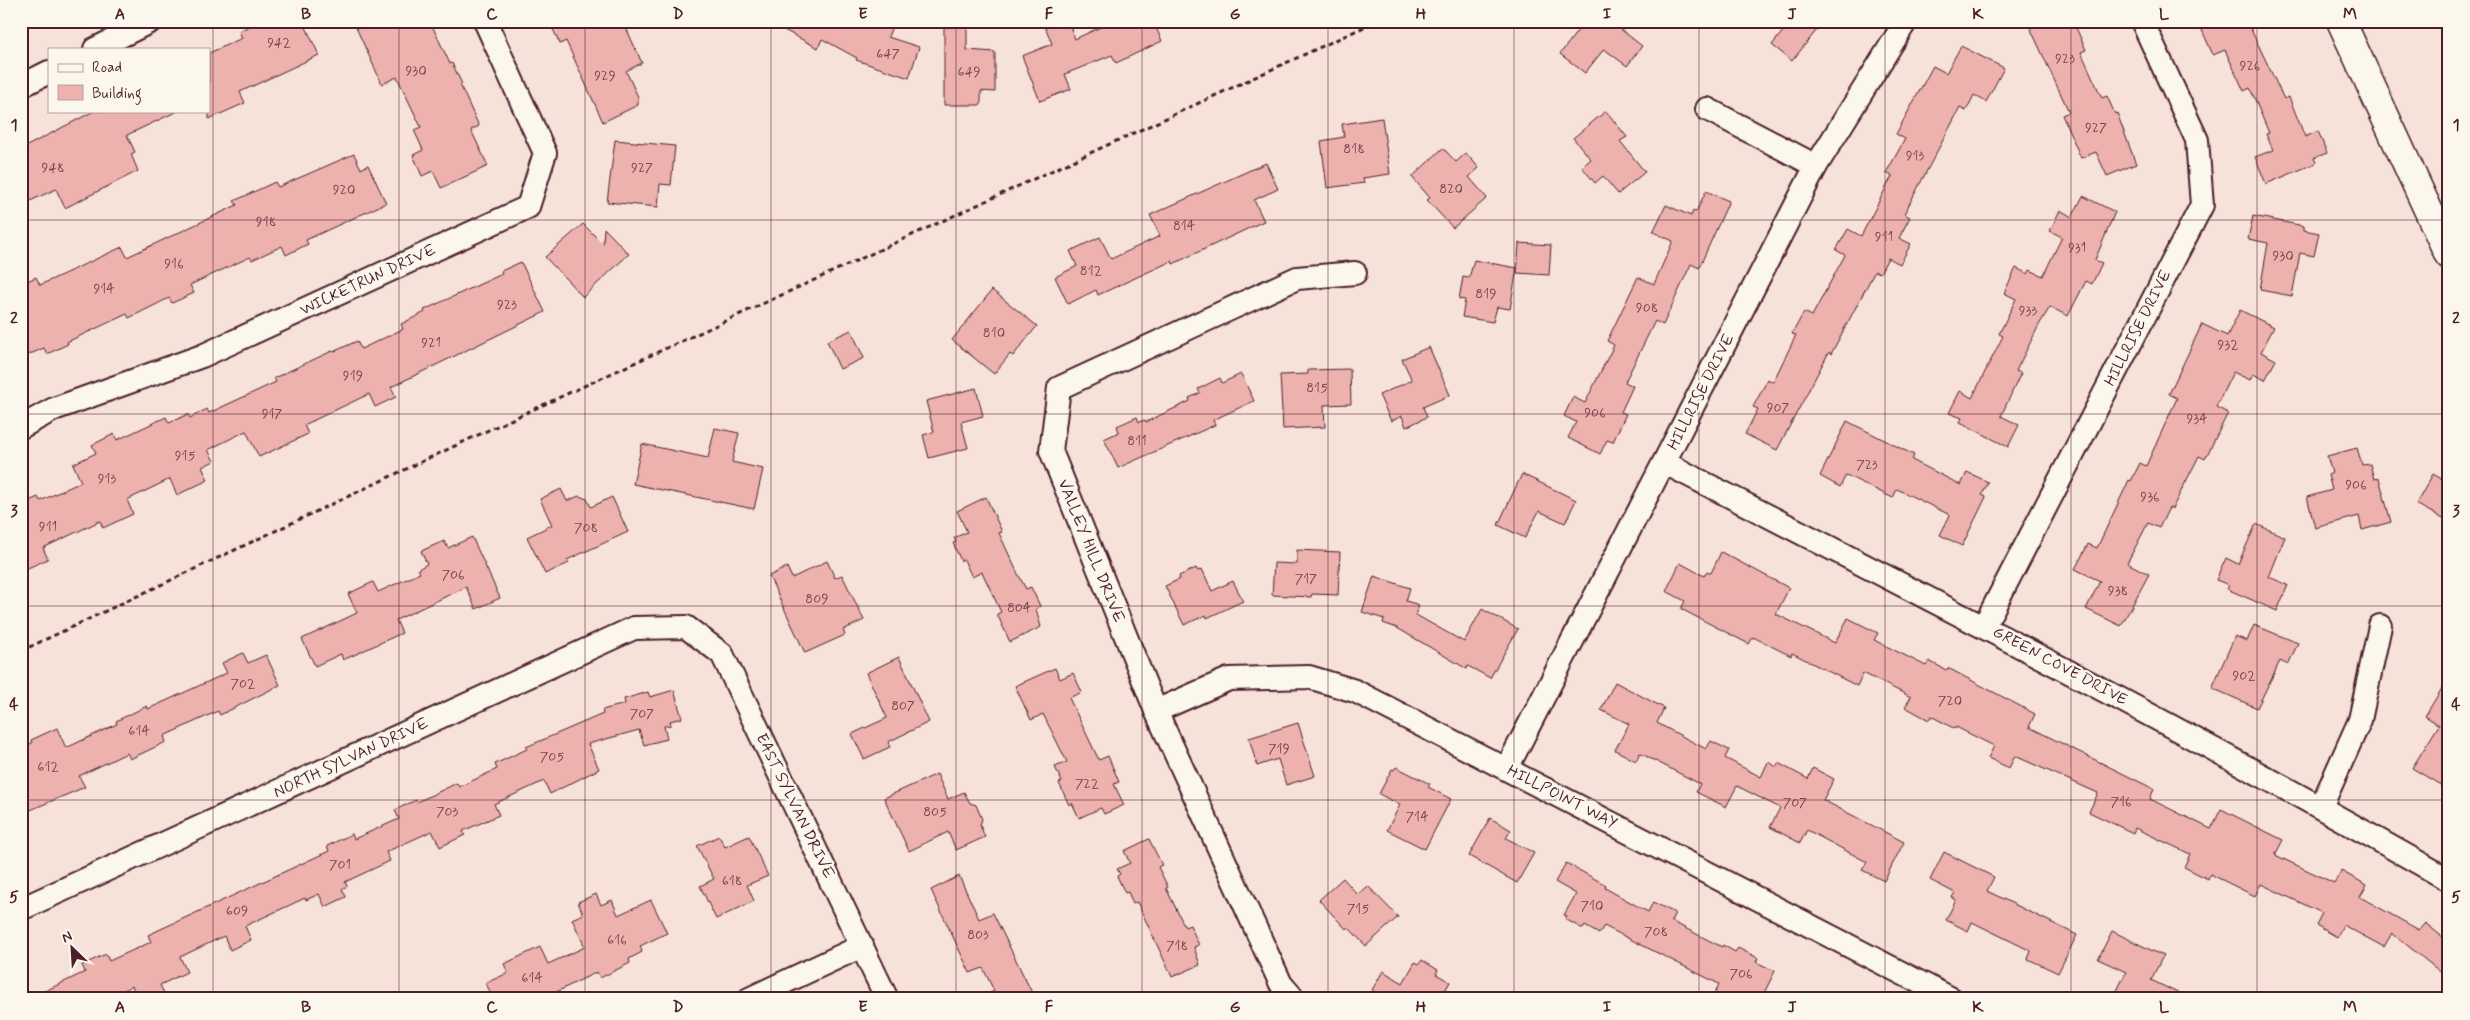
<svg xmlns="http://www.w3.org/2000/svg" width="2470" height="1020" font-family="Mynerve,sans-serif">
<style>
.building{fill:#edb1ae;stroke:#4a1f2b}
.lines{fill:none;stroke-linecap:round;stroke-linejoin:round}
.street-casing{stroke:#4a1f2b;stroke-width:26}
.secondary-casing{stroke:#4a1f2b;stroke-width:31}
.path{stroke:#4a1f2b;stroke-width:3;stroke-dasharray:5 4;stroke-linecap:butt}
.street{stroke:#fbf7ec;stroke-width:22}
.secondary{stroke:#fbf7ec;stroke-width:28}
.grid{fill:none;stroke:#4a1f2b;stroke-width:1;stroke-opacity:0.55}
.labels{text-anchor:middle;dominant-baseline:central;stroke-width:4.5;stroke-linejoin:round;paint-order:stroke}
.number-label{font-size:14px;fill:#73444c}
.street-label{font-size:16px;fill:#4a1f2b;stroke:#fbf7ec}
.neatline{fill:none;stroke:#4a1f2b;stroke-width:2}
.grid-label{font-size:16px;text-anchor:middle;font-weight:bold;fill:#4a1f2b}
</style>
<rect width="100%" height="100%" fill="#f7e2d9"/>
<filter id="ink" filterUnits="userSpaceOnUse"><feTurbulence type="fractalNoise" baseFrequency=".02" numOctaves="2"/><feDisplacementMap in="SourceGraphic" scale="10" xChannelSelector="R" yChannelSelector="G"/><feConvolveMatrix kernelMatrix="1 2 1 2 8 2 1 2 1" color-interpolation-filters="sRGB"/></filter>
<g filter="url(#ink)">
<g class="building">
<path d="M260,21H303L319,55L240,92L245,103L209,119V53L242,38L239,31Z"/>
<path d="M353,21H430L450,64L452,63L462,84L460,85L479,126L471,130L488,166L441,188L433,171L422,176L413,155L423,150L414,130L421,127L397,77L382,84Z"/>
<path d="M549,21H623L642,63L626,71L638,97V105L603,122L566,41L560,44Z"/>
<path d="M767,21H894L888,37L919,47L909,78L856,60L857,58L822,39L818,48Z"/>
<path d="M1043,21H1068L1075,39L1113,21H1153L1162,41L1116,63L1112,55L1065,74L1071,89L1040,101L1022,56L1052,44Z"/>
<path d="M1585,21H1610L1642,46L1627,66L1604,49L1585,73L1560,54Z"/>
<path d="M1791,21H1824L1792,61L1772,45Z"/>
<path d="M2027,21H2073L2086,50L2081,52L2102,98L2107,96L2115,114L2117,113L2136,164L2107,176L2096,152L2081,158L2062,115L2069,112Z"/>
<path d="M2216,21H2247L2284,99L2289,97L2305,137L2318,131L2327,153L2314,158L2316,163L2266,184L2255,157L2273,150L2266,134L2269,133L2250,88L2244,91L2225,50L2213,55L2201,28Z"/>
<path d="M967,26V50L995,52V92L981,91V105H944V27Z"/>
<path d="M1961,46L2004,68L1986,102L1974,95L1966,111L1960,108L1904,214L1910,217L1899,238L1911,244L1900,264L1888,258L1880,273L1875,271L1831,354L1829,352L1777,450L1745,434L1758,409L1753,407L1768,379L1773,382L1796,335L1792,334L1804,312L1812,316L1845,255L1836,250L1848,229L1861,236L1892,176L1886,173L1905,139L1896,134L1933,66L1946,73Z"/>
<path d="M94,111H178L127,135L135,152L131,154L138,171L65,208L56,189L30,201L21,182V149Z"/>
<path d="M1606,111L1627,137L1620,141L1645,172L1618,194L1603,176L1595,183L1582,167L1591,159L1573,138Z"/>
<path d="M1382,118L1390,174L1363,178L1364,183L1327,188L1321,141L1344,137L1342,124Z"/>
<path d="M615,140L675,146L671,185L660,184L658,207L607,202Z"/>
<path d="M1443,148L1456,162L1466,153L1479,168L1469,177L1487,198L1453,228L1427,200L1430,198L1412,177Z"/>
<path d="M354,154L361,169L368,165L386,203L306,240L308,244L286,255L282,246L252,260L250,257L190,285L194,293L172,303L169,298L129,318L127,314L67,342L68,344L47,354L44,348L21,358V284L36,277L40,285L122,247L127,257L237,205L234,201L275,182L278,187Z"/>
<path d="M1266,163L1278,189L1254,200L1264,221L1173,264L1172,261L1098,295L1096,290L1068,304L1055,277L1077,266L1070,251L1100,237L1111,259L1160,236L1150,215Z"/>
<path d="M1706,191L1729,201L1699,268L1691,264L1663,325L1655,321L1625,382L1633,386L1621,412L1626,414L1613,442L1607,440L1600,454L1568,438L1576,422L1564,416L1573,397L1585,403L1614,345L1607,341L1638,277L1654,284L1673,241L1653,232L1666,205L1691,216L1693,211L1696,212Z"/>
<path d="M2083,196L2115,212L2095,260L2102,263L2092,284L2086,281L2068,316L2050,307L2039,325L2016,371L2021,373L2001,416L2019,425L2008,447L1960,422L1962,418L1949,413L1960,391L1972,398L2003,336L1999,334L2016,299L2004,293L2016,268L2028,274L2030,270L2043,276L2062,237L2050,231L2060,210L2072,217Z"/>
<path d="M2253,216L2304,226V230L2319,233L2314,256L2300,253L2292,296L2260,290L2268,243L2248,239Z"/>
<path d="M583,224L603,244L604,228L629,254L583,297L545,257Z"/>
<path d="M1519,243L1551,245L1549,275L1517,273Z"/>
<path d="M1474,260L1517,268L1510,309L1497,307L1493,322L1462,317L1465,300L1459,299L1463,277L1469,278Z"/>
<path d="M521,262L545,312L391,387L396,397L375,407L369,394L304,425L308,434L259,457L246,431L208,450L214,461L202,467L208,480L177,495L170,479L127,500L133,514L103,528L100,521L43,548L48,559L21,571V502L22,504L38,497L40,501L81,482L73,464L96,453L92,445L114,434L117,440L166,417L169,423L188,414L190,418L207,409L209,413L276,382L274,378L332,351L333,352L357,341L361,349L403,329L401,324L425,312L424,310L502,274L501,271Z"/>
<path d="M992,290L1037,326L1013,356L1010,354L994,374L952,340Z"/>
<path d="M2240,310L2274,327L2261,352L2276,360L2265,380L2253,374L2250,380L2233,372L2216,407L2228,413L2205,459L2199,456L2172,509L2169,508L2159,528L2148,523L2127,563L2149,574L2121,626L2086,609L2100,581L2075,569L2088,544L2097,548L2129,480L2131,481L2140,463L2146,466L2177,398L2169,394L2202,324L2227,336Z"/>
<path d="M851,330L864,358L840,369L827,341Z"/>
<path d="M1429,347L1450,395L1423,407L1427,417L1406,427L1402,416L1391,421L1379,395L1412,380L1402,359Z"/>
<path d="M1350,369L1351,404L1324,405L1325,427L1283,429L1280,375L1308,374V370Z"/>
<path d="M1241,374L1254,401L1213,420L1215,425L1118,468L1104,439L1119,432L1117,426L1137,417L1139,422L1145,420L1146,422L1190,401L1189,398L1200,393L1198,389L1220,378L1222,383Z"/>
<path d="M976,388L983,416L961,422L968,448L929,458L923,435L934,432L926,401Z"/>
<path d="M1847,421L1914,455L1912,460L1961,485L1967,472L1988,482L1982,495L1986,497L1962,546L1940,535L1950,515L1897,489L1893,498L1846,475L1840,487L1820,476Z"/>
<path d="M715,428L739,433L732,462L763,469L754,509L633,484L642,444L708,458Z"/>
<path d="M2357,448L2362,465L2370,464L2374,479L2379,478L2391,522L2362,530L2359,516L2315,528L2307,497L2332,490L2328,475L2332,473L2327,456Z"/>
<path d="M1522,474L1576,500L1565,523L1539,511L1525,538L1498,525Z"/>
<path d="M2433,474L2449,483V522L2416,504Z"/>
<path d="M561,489L567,501L579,496L587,499L591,507L612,497L628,532L567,560L569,563L545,574L527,537L552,525L540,499Z"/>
<path d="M986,497L1002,532L999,533L1018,574L1026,589L1031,587L1040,606L1036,609L1041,627L1010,642L997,614L1001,612L982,572L972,577L964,560L961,561L953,543L956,542L954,538L967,532L957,511Z"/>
<path d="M2256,524L2285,537L2269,577L2288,585L2277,611L2227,589L2229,585L2216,580L2226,558L2238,564Z"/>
<path d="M472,537L500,598L476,609L466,587L396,620L402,633L343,660L341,654L315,666L302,639L357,613L348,594L373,582L378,592L420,573L418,569L427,564L421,551L444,541L448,548Z"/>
<path d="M1297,550L1340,552L1338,595L1312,594L1311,597L1272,595L1274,563L1297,564Z"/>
<path d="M1721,552L1789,588L1776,614L1835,643L1848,618L1878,633L1874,640L1926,666L1929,661L1946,670L1948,668L2035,714L2029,727L2154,789L2150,799L2211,829L2221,809L2283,840L2275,855L2334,883L2341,871L2367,885L2360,897L2419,930L2425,923L2449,942V979L2392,933L2384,947L2343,925L2337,937L2316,925L2322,913L2261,884L2255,896L2210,874L2208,879L2184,867L2190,854L2135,828L2133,833L2089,812L2098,793L2015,756L2009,768L1988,758L1994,746L1956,727L1955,729L1931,716L1929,720L1905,707L1911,697L1863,673L1857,686L1792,653L1791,656L1753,637L1749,644L1681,609L1685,601L1666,591L1680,563L1704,576L1707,571L1711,573Z"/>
<path d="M827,561L835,578L842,575L864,620L843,630L845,635L805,653L769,576L787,567L792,578Z"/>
<path d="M1196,568L1198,571L1202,569L1212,591L1233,581L1243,601L1207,618L1206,615L1184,625L1165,586L1180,579L1179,576Z"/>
<path d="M1374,576L1410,588L1406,601L1419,605L1416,615L1464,642L1482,609L1518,629L1490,678L1468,666L1467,669L1397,628L1383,623L1384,619L1362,612Z"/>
<path d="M2254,625L2298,643L2288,665L2280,661L2257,708L2212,688L2235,636L2247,641Z"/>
<path d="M243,653L248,663L266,655L280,685L220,715L218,711L164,736L166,742L130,759L127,753L79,776L85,787L28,811L21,797V748L32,743L31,740L57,728L66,748L117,724L116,721L147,706L148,709L227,673L222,663Z"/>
<path d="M899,657L929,722L888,742L890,747L864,759L852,734L887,718L866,673Z"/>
<path d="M1055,668L1060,679L1073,673L1082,692L1069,698L1099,760L1108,756L1119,782L1114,784L1124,805L1104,814L1101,808L1079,818L1072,803L1069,805L1059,783L1062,782L1055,767L1067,762L1043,714L1031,720L1015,686Z"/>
<path d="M2449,677V790L2412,768L2439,725L2425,716Z"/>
<path d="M1615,682L1664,708L1657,723L1706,749L1711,741L1729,750L1725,758L1761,777L1768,762L1777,767L1778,763L1808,779L1813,768L1834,779L1823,800L1904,842L1884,881L1862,870L1867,862L1807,830L1800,843L1770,827L1780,808L1737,786L1726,807L1696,792L1700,784L1640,753L1636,761L1615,750L1629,724L1601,710Z"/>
<path d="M674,690L682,718L670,721L671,725L664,726L667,739L644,745L639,730L588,744L599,769L550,794L544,781L494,804L499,815L463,831L465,835L440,847L432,831L386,852L390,861L345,882L347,886L342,889L346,897L325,907L319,894L306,900L305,898L245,926L251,940L230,950L224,936L180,957L187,972L160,985L164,993L151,999H138L132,986L106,999H28L85,972L82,965L106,954L109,961L151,942L148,935L329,851L327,846L352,834L354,839L399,819L395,810L416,800L417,802L457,783L459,787L497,769L495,764L527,749L526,747L603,714L602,710L625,704L624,699L648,692L650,697Z"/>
<path d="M1298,723L1315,776L1286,785L1278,759L1257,766L1249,738Z"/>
<path d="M1396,767L1430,784L1428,787L1451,799L1425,849L1387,830L1400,805L1379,794L1392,769L1394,770Z"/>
<path d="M937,774L948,799L964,792L970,803L976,805L982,819L980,825L985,837L956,850L948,832L909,851L884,798Z"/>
<path d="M1490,818L1511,830L1506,838L1534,853L1517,883L1469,856Z"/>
<path d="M719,836L725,847L749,836L768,876L747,885L754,901L716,919L700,886L714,879L697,846Z"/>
<path d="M1149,839L1162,865L1158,867L1168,887L1166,888L1185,927L1190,925L1199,945L1194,947L1200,965L1172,977L1137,902L1133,904L1128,892L1125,893L1117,876L1120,874L1117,869L1130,863L1124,851Z"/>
<path d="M1944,852L1994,877L1987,891L2077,935L2058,973L2028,959L2031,951L1972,922L1968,931L1946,920L1956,900L1952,897L1955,893L1930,880Z"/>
<path d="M1566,863L1606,885L1605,888L1648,912L1653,902L1675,913L1671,921L1722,947L1723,945L1735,952L1738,948L1758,958L1756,962L1775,971L1761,999H1712L1719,984L1604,926L1599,934L1585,926L1583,929L1565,919L1567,916L1564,915L1576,894L1555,882Z"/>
<path d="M959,876L979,919L993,913L1035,999H978L994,991L983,968L970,973L931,890Z"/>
<path d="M1343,878L1358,895L1368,886L1398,917L1366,946L1348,927L1346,929L1319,900Z"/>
<path d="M596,894L601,905L612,900L618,915L651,900L667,933L640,946L642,952L629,959L630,963L600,978L597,972L542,999H493L486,983L508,973L504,964L540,947L548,964L585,947L572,919L583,914L578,902Z"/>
<path d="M2112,931L2163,956L2151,980L2190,999H2113L2126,972L2098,959Z"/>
<path d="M1422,960L1438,970L1436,974L1450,982L1440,999H1386L1372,990L1383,971L1403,983L1415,962L1419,964Z"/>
</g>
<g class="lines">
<g class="street-casing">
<g id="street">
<path d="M95,49L151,21"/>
<path d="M21,86L49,72"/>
<path d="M1707,109L1816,166"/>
<path d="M21,427L54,409L202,356L528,207L545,153L485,21"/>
<path d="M1665,463C1929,598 2192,733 2449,880"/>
<path d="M1984,626L2202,205L2197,140L2142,21"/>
<path d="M1156,711L1229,679L1309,677L1355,691L1952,999"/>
<path d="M1507,768L1816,166L1906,21"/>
<path d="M2321,807L2360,720L2380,626"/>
<path d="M21,909L634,628L686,627L722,654L887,999"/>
<path d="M749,999L862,946"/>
<path d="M1294,999L1281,984L1156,711L1051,451L1059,388L1297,278L1355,273"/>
</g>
</g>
<g class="secondary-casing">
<path id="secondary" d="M2341,21L2449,255"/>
</g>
<path class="path" d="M21,651L495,427L1377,21"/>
<use href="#street" class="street"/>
<use href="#secondary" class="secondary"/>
</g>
</g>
<path class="grid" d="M213,21V999M399,21V999M585,21V999M771,21V999M956,21V999M1142,21V999M1328,21V999M1514,21V999M1699,21V999M1885,21V999M2071,21V999M2257,21V999M21,220H2449M21,414H2449M21,606H2449M21,800H2449"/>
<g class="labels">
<g class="number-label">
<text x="279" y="43">942</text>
<text x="888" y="54">647</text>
<text x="2065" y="59">923</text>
<text x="2250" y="66">926</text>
<text x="416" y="71">930</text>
<text x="969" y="72">649</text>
<text x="605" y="76">929</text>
<text x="2096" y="128">927</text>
<text x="1354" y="149">818</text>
<text x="1915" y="156">913</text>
<text x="53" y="168">948</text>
<text x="642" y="168">927</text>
<text x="1451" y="189">820</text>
<text x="344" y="190">920</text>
<text x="266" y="222">918</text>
<text x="1184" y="226">814</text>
<text x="1884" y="237">911</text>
<text x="2077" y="248">931</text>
<text x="2283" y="256">930</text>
<text x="174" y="264">916</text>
<text x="1091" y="271">812</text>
<text x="104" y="289">914</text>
<text x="1486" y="294">819</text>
<text x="507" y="305">923</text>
<text x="1647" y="308">908</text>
<text x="2028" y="311">933</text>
<text x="994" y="333">810</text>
<text x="431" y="343">921</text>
<text x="2228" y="345">932</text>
<text x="353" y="376">919</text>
<text x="1317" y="388">815</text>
<text x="1778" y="408">907</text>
<text x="1595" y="413">906</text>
<text x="272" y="414">917</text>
<text x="2197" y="419">934</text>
<text x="1137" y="441">811</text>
<text x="185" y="456">915</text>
<text x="1867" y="465">723</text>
<text x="107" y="479">913</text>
<text x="2356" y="485">906</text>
<text x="2150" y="497">936</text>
<text x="48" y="527">911</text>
<text x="586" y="528">708</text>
<text x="453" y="575">706</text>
<text x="1306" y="579">717</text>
<text x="2118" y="591">938</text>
<text x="817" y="599">809</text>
<text x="1019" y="608">804</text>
<text x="2244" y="676">902</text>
<text x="243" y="684">702</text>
<text x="1950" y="701">720</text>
<text x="903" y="706">807</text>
<text x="642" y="714">707</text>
<text x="139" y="731">614</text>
<text x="1279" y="749">719</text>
<text x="552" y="757">705</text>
<text x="48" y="767">612</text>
<text x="1087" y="784">722</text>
<text x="2121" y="802">716</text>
<text x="1795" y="803">707</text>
<text x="447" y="812">703</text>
<text x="935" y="812">805</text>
<text x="1417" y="817">714</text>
<text x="340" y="865">701</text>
<text x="732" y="881">618</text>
<text x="1592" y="906">710</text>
<text x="1358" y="909">715</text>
<text x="237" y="911">609</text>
<text x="1656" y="932">708</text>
<text x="978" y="935">803</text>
<text x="617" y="940">616</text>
<text x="1177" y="946">718</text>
<text x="1741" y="974">706</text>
<text x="532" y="978">614</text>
</g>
<g class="street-label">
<text transform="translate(368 280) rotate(-25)">WICKETRUN DRIVE</text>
<text transform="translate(2138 328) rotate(-63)">HILLRISE DRIVE</text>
<text transform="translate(1701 392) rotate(-63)">HILLRISE DRIVE</text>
<text transform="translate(1091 551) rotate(68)">VALLEY HILL DRIVE</text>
<text transform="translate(2060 666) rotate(28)">GREEN COVE DRIVE</text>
<text transform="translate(351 758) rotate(-25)">NORTH SYLVAN DRIVE</text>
<text transform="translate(1562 797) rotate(27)">HILLPOINT WAY</text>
<text transform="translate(795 806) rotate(64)">EAST SYLVAN DRIVE</text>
</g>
</g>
<rect width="2470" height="1020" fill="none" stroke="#fbf7ec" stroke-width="55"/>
<rect x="48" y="48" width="162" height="65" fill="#fbf7ec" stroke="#b4a19f"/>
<rect x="58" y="64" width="25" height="8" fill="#fbf7ec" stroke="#b4a19f"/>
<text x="92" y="72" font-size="15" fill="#4a1f2b">Road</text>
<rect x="58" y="85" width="25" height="15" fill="#edb1ae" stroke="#b4a19f"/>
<text x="92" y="98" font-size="15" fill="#4a1f2b">Building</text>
<g transform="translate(72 948) rotate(335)" stroke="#fbf7ec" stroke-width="4" paint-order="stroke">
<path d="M0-4L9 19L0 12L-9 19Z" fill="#4a1f2b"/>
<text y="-8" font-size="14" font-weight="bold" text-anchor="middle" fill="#4a1f2b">N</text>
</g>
<rect x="28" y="28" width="2414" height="964" class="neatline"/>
<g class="grid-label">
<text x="120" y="19">A</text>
<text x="306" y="19">B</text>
<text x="492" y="19">C</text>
<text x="678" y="19">D</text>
<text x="863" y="19">E</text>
<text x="1049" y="19">F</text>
<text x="1235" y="19">G</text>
<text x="1421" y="19">H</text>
<text x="1607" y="19">I</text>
<text x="1792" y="19">J</text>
<text x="1978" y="19">K</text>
<text x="2164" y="19">L</text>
<text x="2350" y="19">M</text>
<text x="14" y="130">1</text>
<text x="2456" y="130">1</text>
<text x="14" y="323">2</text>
<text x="2456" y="323">2</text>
<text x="14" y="516">3</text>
<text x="2456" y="516">3</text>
<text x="14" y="709">4</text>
<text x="2456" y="709">4</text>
<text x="14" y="902">5</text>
<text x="2456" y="902">5</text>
<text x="120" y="1012">A</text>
<text x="306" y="1012">B</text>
<text x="492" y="1012">C</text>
<text x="678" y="1012">D</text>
<text x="863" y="1012">E</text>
<text x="1049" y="1012">F</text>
<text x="1235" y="1012">G</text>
<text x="1421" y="1012">H</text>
<text x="1607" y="1012">I</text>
<text x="1792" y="1012">J</text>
<text x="1978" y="1012">K</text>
<text x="2164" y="1012">L</text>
<text x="2350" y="1012">M</text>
</g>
</svg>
